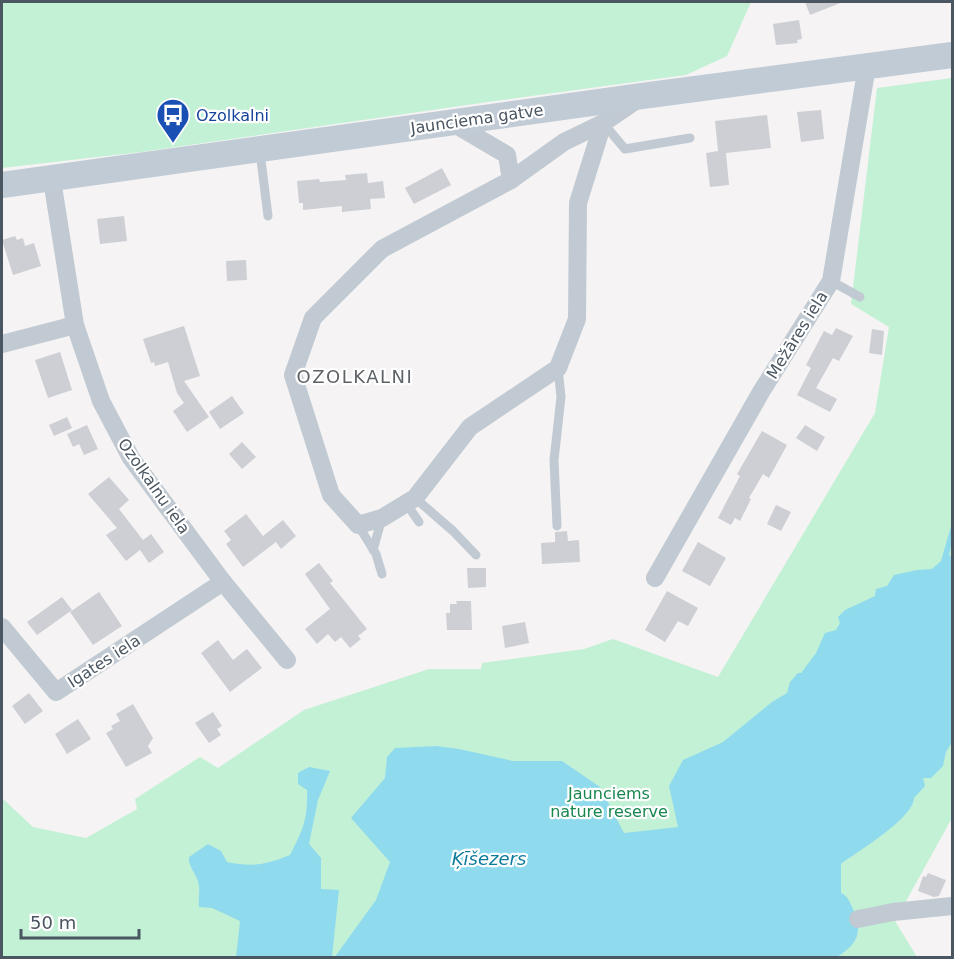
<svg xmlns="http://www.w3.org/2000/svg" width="954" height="959" font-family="'DejaVu Sans',sans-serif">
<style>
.green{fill:#c3f1d5}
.water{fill:#90daee}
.building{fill:#cdcfd5}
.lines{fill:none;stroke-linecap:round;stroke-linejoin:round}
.service{stroke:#c1cad2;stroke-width:9}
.minor{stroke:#c1cad2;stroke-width:18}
.secondary{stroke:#c1cbd6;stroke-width:26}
.labels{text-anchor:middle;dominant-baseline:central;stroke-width:4.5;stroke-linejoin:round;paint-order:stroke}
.transit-label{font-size:16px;fill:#164399;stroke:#fff;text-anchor:start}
.street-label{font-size:16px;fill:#4a5661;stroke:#fff}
.park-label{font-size:16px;fill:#17864f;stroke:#fff}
.neighbourhood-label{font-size:18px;letter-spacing:1.5px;fill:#5f6368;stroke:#fff}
.water-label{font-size:18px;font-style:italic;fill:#0c7c9b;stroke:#fff}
</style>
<rect width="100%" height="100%" fill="#f5f3f3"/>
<g class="green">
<path d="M2,2H751L727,56L686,75L488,102L141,152L2,168Z"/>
<path d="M952,78V818L895,921L917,957H2V798L33,827L86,838L137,809L135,799L200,757L218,768L304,710L429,669H481L482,663L584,649L613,639L718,677L875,413L889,327L851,304L877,88Z"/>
</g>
<g class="water">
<path d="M952,523V542L949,555L952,558V742L946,752L943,766L931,778H923L925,786L914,798C913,819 858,851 841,864V893C848,896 849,901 852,907C864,932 858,945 835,958H334L376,900L390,862L351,818L385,778L387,757L395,748L436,746L459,749L513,761H562L600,787L624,833L678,827L669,786L683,760L723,742L772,702L787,693L790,682L798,673H801L816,653L825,633L836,630L840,623L838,617L845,610L875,596L876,589L887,586L894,575L917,570L932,569L941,561Z"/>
<path d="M309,767L330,771L318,800L309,844L321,858V889L339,890L332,957H236L240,921L212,908L199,907C198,898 200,892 199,886C198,875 188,868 189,857L208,844L221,851L227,862C253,867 265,865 290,855C303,830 308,819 307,790L298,784V773Z"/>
</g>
<g class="building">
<path d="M805,2H843L810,15Z"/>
<path d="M799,20L802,39L797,40L798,43L776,45L773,24Z"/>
<path d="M821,110L824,139L801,142L797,112Z"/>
<path d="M767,115L771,148L726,153L729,185L710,187L706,153L718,151L715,121Z"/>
<path d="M442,168L451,185L414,204L405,188Z"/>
<path d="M367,173L368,183L383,181L385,198L370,199L371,209L342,212V206L303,210V203H299L297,181L319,179L320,182L346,180L345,175Z"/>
<path d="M124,216L127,241L100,244L97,219Z"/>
<path d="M15,236L17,240L23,238L25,246L34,243L41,266L13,275L2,240Z"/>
<path d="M246,260L247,280L227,281L226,261Z"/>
<path d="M184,326L200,376L184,381L209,417L187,432L173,411L184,403L177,393L168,362L155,366L154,362L151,363L143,339Z"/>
<path d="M836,328L853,336L839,361L833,358L816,388L837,399L830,412L797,395L811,368L806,365L824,331L832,335Z"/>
<path d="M872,329L884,331L882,355L869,353Z"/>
<path d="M60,352L72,390L48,398L35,360Z"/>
<path d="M232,396L244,413L220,429L209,412Z"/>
<path d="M67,417L72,428L54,436L49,425Z"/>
<path d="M87,425L98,449L84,455L79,444L73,447L67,434Z"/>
<path d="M805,425L825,437L817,451L796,438Z"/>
<path d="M762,431L787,445L769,478L763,474L749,498L751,499L740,521L735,518L731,525L718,518L740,476L737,474Z"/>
<path d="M242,442L256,457L242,469L229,454Z"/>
<path d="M109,477L129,500L119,509L143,540L151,534L164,552L149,563L140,550L126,561L106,535L117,528L88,494Z"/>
<path d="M776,505L791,512L781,531L767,524Z"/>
<path d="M246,514L263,536L283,520L296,536L281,549L276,542L243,567L226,544L231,540L224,531Z"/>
<path d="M567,531L568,541L579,540L580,562L542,564L541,543L555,542V532Z"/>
<path d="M698,542L726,558L710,586L682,571Z"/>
<path d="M319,563L333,581L330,583L367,629L358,636L361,639L350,648L341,637L335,642L328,634L317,644L305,629L330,609L305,574Z"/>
<path d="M467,568H486V587L468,588Z"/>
<path d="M667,591L698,608L688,626L678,621L665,642L645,630Z"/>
<path d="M99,592L122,626L93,645L70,612Z"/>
<path d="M62,597L72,610L37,635L27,622Z"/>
<path d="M456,601H471L472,630H447L446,613H450V604H457Z"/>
<path d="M525,622L529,643L505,648L502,626Z"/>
<path d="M218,640L233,660L247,649L262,668L230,692L201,653Z"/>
<path d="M29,693L43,711L25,724L12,706Z"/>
<path d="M133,704L153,738L148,746L152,753L126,767L106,733L113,729L111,726L120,721L116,714Z"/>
<path d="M213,712L222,726L217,729L221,735L209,743L195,723Z"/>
<path d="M78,719L91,739L67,754L55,734Z"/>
<path d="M928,873L946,880L939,896L934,897L918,891L923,876L926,877Z"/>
</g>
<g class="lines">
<g class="service">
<path d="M603,123L625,149L690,138"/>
<path d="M260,152L268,216"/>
<path d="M831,281L860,297"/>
<path d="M415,498L453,531L476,555"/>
<path d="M406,503L419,522"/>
<path d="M358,525L376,554L382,574"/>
<path d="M557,526L554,460L561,397L558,368"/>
<path d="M373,550L382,518"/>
</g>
<g class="minor">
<path d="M451,122L507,155L511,180L382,249L313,318L293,375L331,495L358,525L382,518L415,498L470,427L558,368L577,319L578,203L603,123L638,99"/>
<path d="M52,180L75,325L101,401L131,458L223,582L287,660"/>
<path d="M511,180L564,142L603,123"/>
<path d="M2,344L75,325"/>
<path d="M655,578L761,392L831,281L867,66"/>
<path d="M2,627L56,692L223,582"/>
<path d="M858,919L893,912L952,906"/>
</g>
<path class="secondary" d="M2,185L642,96L952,55"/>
</g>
<defs>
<g id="bus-pin" transform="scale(1.725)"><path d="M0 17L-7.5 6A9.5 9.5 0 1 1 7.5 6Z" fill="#1a4fb4" stroke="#fff"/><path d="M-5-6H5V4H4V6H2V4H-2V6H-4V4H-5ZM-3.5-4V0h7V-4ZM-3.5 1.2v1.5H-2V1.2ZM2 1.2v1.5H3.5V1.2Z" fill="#fff"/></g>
</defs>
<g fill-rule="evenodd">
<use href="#bus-pin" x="173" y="115"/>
</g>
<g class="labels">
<g class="transit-label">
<text x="196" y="115">Ozolkalni</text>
</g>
<g class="street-label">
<text transform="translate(477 119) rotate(-8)">Jaunciema gatve</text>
<text transform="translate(797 335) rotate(-58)">Mežāres iela</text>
<text transform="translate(154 486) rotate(55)">Ozolkalnu iela</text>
<text transform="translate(104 661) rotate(-33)">Igates iela</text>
</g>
<g class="park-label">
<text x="609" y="793">Jaunciems<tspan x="609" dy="18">nature reserve</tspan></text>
</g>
<g class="neighbourhood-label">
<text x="355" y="376">OZOLKALNI</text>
</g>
<g class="water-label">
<text x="489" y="858">Ķīšezers</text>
</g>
</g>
<rect width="954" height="959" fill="none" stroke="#4a5661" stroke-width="6"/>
<path d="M21 929v9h118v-9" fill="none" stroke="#4a5661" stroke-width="3"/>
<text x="30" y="929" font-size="18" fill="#4a5661" stroke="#ffffff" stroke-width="4.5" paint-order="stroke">50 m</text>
</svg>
